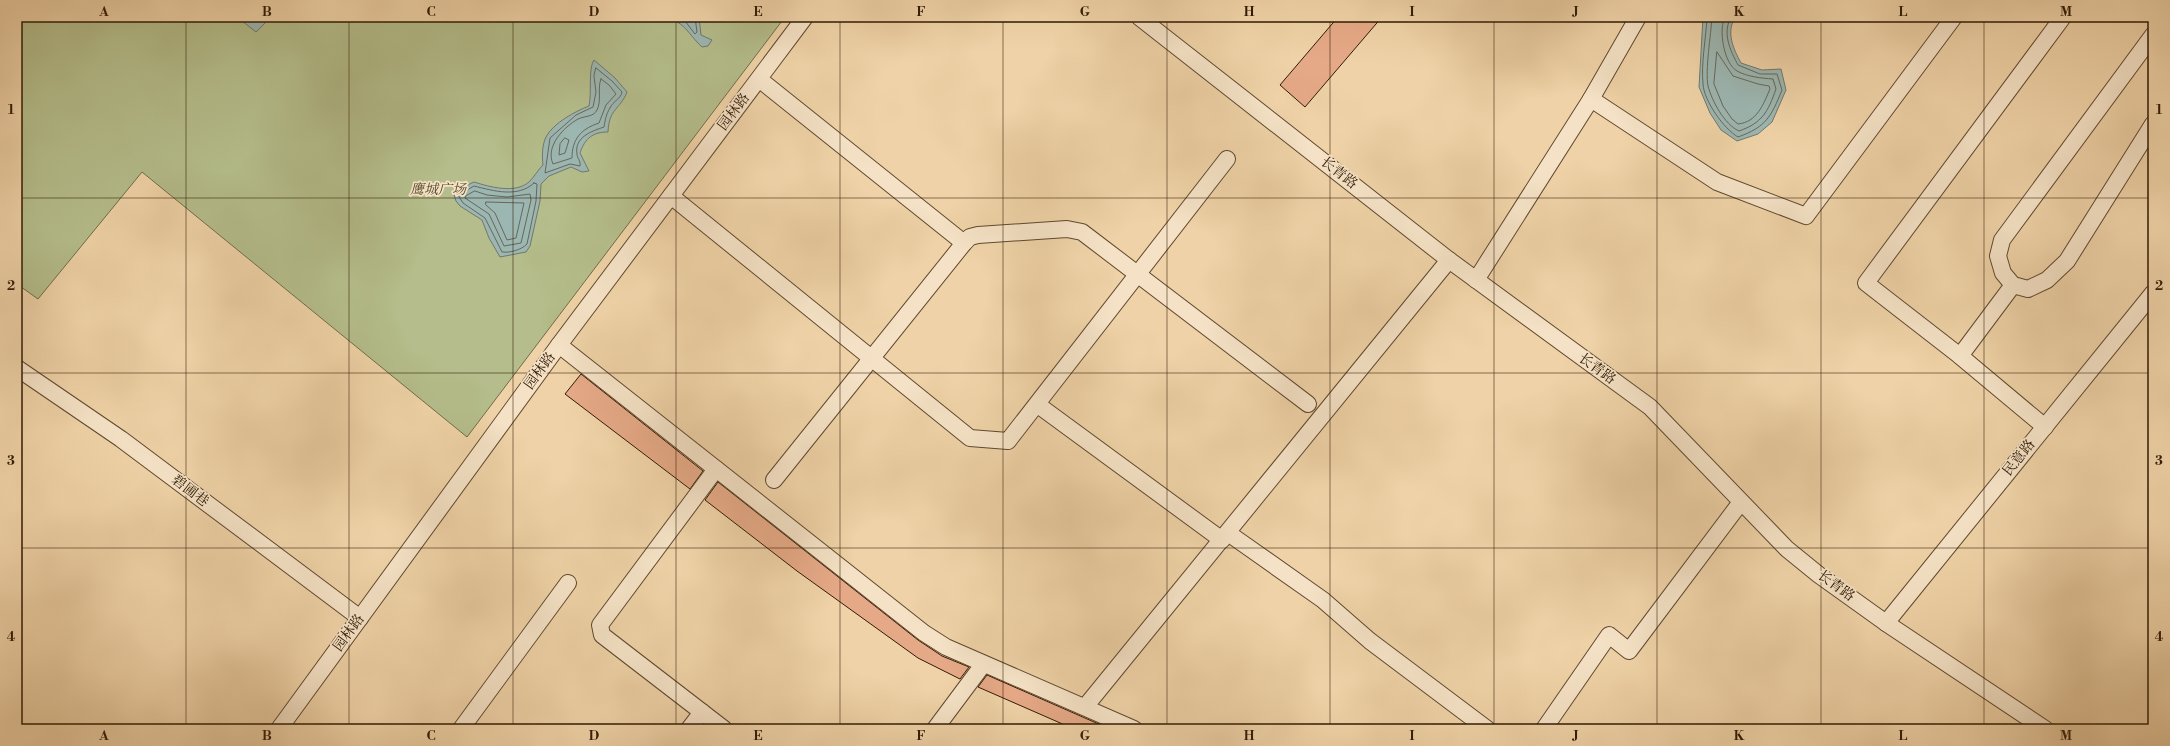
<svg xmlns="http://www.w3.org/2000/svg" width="2170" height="746" font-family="'Libre Bodoni','Noto Serif SC',serif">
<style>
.green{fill:#b4bd8b;stroke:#726c48}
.water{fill:#9cb6b1;stroke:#71786c}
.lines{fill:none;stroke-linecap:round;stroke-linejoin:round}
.shore{stroke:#66685b;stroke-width:1}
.building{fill:#e6a987;stroke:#311b05}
.minor-casing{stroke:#60492e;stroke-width:18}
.minor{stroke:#f5e2c6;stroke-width:16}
.grid{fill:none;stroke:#311b05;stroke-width:1;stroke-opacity:0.55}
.labels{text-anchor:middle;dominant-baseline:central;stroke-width:3.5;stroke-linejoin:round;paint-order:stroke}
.street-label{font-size:14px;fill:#311b05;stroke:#f5e2c6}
.park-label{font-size:14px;font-style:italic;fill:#584c2d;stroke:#f5e2c6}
.neatline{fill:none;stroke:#311b05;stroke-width:1.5}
.grid-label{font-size:13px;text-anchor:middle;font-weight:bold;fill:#311b05}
</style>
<rect width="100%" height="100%" fill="#efd2a7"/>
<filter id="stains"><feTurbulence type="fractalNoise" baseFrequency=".005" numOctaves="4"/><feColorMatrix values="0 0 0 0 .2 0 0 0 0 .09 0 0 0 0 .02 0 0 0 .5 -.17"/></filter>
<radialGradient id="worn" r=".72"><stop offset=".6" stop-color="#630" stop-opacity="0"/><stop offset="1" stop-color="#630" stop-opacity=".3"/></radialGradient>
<path class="green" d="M17,17H785L467,437L142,172L38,299L17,284Z"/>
<g class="water">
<path d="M237,17H271L256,32Z"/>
<path d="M666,17H699L701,35L712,40L708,46L702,47C687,33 687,24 666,17Z"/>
<path d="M1703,17H1735C1726,33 1733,48 1741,63L1762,70L1781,69L1786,90L1772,122L1758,134L1737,141L1721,130L1710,113L1699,87Z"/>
<path d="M594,60L615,78L627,92C620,110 609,108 608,132C593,132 585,138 580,153L589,171L582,172L571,167L549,176L541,184L540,201L530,246L526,252L500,257L489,238L482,220L460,206L456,201L453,192L474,182C490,187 515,194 529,182C534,177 538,170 543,165C542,156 542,145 546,137C553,123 576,111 589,106C592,94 588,68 594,60Z"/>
</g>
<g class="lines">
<g class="shore">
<path d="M677,17L685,21L695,34L697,32L695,17"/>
<path d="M1707,17C1706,39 1701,62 1703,84C1704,101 1724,129 1738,137C1766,127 1771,117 1782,90L1777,74H1760L1738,65C1730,50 1722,33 1731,17"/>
<path d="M1712,17C1711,34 1705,71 1708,86C1712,101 1724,124 1739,131C1762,123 1768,112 1776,89L1773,79C1761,78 1748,77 1737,71C1724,64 1718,29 1725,17"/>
<path d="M1717,52L1733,76L1758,84L1769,86L1770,89C1763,105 1757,122 1738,124L1732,119L1723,106L1714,84Z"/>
<path d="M596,68L612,81L622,92C621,99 613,101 610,108C606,114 605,121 604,127C592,131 574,137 577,154C577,158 581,161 580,166L570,164L545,173L550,138L576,115L593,107L596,92L594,76Z"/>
<path d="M601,79L609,85L616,94L606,105L599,123C581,129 572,139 572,158L553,164C545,146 564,127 578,119C584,116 594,117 597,110C602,100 597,88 601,79Z"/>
<path d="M565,138L569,140L565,153L559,155L560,144Z"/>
<path d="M534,183L537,184L536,201L527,244C521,250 510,253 502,252L485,218L463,203L458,195L474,186C494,191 518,198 534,183Z"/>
<path d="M475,191L487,195L507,197L530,194L531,200L521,243L504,246L489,214L465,198L466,196Z"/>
<path d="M486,202L524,203L516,238L507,240L495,213L486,205Z"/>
</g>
</g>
<g class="building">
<path d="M1338,17H1382L1305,107L1280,85Z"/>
<path d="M581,374L703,471L690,489L565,394Z"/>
<path d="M718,482L918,640L942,656L969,667L960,679L918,658L797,571L705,500Z"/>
<path d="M987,675L1110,729H1074L978,687Z"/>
</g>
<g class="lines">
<g class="minor-casing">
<g id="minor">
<path d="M1139,17L1449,260L1650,407L1787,549L1819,575L1886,623L2045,729"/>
<path d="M2153,35L2002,240L1998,256L2003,273L2013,285L2028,289L2047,280L2067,261L2153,124"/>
<path d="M759,79L964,243"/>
<path d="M1591,99L1717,182L1806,216L1954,17"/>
<path d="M671,196L970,438L1008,441L1227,159"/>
<path d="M1476,280L1591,99L1638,17"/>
<path d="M2013,285L1960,356L2045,427"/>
<path d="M559,345L924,633L946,647L1134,729"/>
<path d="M1960,356L1866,283L2063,17"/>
<path d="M17,368L121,439L360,618"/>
<path d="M1038,405L1222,540"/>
<path d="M716,469L600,625L602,635L724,729"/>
<path d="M774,480L964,243L970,237L978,235L1067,229L1082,232L1308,404"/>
<path d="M1228,533L1323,600L1370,641L1487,729"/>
<path d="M1886,623L2153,293"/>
<path d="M1085,707L1449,260"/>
<path d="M279,729L559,345L805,17"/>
<path d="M461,729L568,583"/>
<path d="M689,729L702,712"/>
<path d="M935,729L982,666"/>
<path d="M1544,729L1609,635L1629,651L1741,502"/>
</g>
</g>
<use href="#minor" class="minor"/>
</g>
<path class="grid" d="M186,17V729M349,17V729M513,17V729M676,17V729M840,17V729M1003,17V729M1167,17V729M1330,17V729M1494,17V729M1657,17V729M1821,17V729M1984,17V729M17,198H2153M17,373H2153M17,548H2153"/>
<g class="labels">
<g class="street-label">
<text transform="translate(734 112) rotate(-53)">园林路</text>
<text transform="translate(1339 173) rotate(38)">长青路</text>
<text transform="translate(1597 369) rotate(36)">长青路</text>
<text transform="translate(540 371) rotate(-54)">园林路</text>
<text transform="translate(2019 458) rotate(-51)">民意路</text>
<text transform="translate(190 491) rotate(37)">碧圃巷</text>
<text transform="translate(1836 586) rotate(36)">长青路</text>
<text transform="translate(349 633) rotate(-54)">园林路</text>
</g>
<g class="park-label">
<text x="438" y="190">鹰城广场</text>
</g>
</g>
<rect width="2170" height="746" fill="none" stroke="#efd2a7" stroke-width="44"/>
<rect x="22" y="22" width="2126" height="702" class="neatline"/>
<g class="grid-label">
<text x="104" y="16">A</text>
<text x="267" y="16">B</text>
<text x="431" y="16">C</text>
<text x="594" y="16">D</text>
<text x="758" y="16">E</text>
<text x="921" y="16">F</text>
<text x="1085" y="16">G</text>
<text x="1249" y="16">H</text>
<text x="1412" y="16">I</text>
<text x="1576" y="16">J</text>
<text x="1739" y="16">K</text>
<text x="1903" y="16">L</text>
<text x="2066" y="16">M</text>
<text x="11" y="114">1</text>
<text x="2159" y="114">1</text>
<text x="11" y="290">2</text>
<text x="2159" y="290">2</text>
<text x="11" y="465">3</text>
<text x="2159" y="465">3</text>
<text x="11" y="641">4</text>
<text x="2159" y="641">4</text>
<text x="104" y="740">A</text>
<text x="267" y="740">B</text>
<text x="431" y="740">C</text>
<text x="594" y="740">D</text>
<text x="758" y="740">E</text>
<text x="921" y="740">F</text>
<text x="1085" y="740">G</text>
<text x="1249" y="740">H</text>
<text x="1412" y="740">I</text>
<text x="1576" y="740">J</text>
<text x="1739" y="740">K</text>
<text x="1903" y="740">L</text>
<text x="2066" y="740">M</text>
</g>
<rect width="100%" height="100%" filter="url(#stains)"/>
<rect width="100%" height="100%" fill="url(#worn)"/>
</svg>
